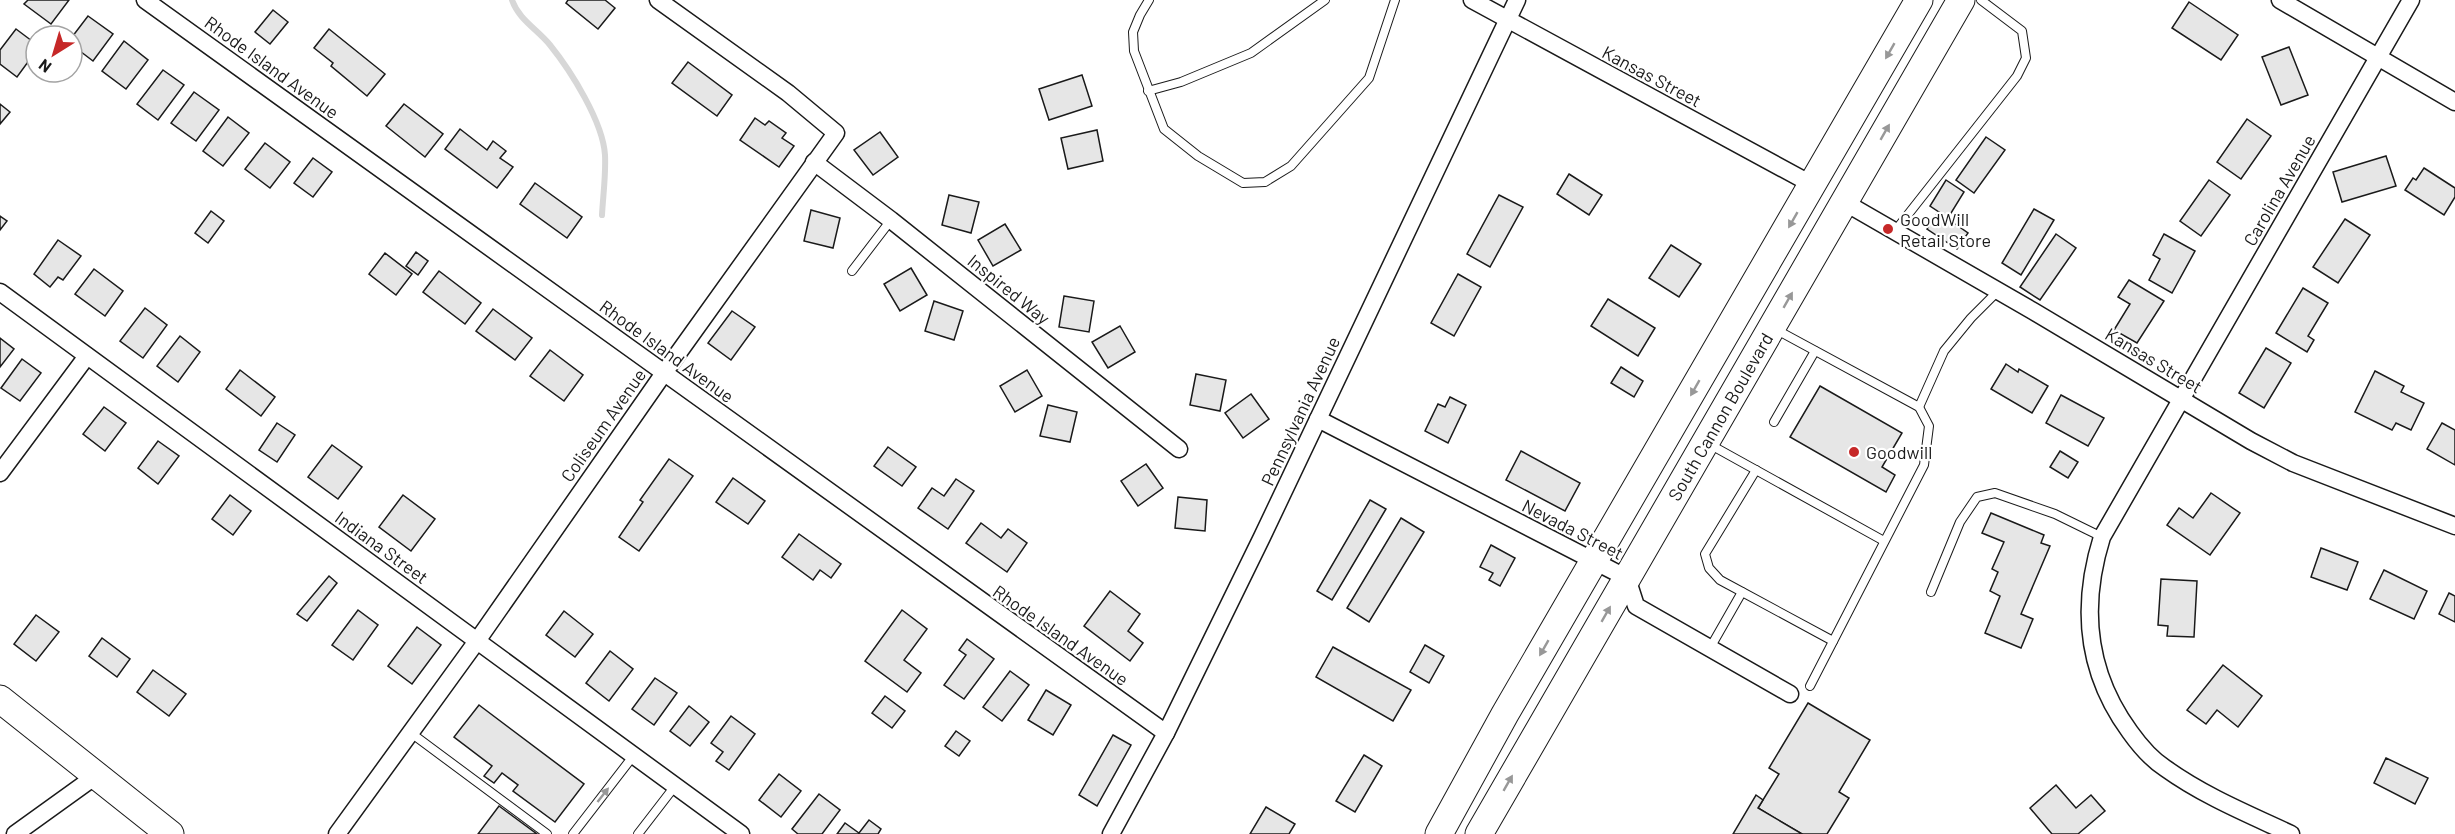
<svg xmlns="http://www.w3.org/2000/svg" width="2455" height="834" font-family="Barlow,sans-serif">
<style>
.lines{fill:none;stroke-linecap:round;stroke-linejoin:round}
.stream{stroke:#d7d7d7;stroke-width:6}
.building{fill:#e6e6e6;stroke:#1a1a1a;stroke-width:1.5}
.service-casing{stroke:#1a1a1a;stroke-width:10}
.minor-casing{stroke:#1a1a1a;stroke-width:19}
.primary-casing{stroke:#1a1a1a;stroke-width:29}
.service{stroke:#fff;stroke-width:8}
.minor{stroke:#fff;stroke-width:16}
.primary{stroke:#fff;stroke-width:27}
.oneway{fill:#989898}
.poi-dot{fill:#c62828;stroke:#fff;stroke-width:2}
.labels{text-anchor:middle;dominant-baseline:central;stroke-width:4.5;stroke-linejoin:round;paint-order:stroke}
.street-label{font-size:18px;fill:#1a1a1a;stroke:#fff}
.poi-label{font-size:18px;fill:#1a1a1a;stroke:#fff;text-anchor:start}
</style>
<rect width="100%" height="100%" fill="#fff"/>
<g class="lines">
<path class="stream" d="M512,0C519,20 537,29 550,45C571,71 603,122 605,155C606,175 603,196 602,215"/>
</g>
<g class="building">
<path d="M28,0H69L51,24L24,4Z"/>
<path d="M568,0H605L615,8L598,29L566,3Z"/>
<path d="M2189,2L2238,35L2221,60L2172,28Z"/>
<path d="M273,10L288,22L270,44L255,32Z"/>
<path d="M88,16L113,34L93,61L72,45V37Z"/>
<path d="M16,29L36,44V51L17,77L0,64V50Z"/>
<path d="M329,29L385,74L367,96L331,66L333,63L314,48Z"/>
<path d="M124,41L148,60L126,89L102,71Z"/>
<path d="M2289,47L2308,95L2281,105L2262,57Z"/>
<path d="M688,62L732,95L717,116L672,83Z"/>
<path d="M163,70L184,85L158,120L137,104Z"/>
<path d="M1082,75L1092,106L1049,120L1039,89Z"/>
<path d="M194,92L219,110L196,141L171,123Z"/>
<path d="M0,104L10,112L0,124Z"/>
<path d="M404,104L443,134L425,157L386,126Z"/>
<path d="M228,117L249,133L223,166L203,151Z"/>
<path d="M755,118L765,125L769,121L786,133L782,138L794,146L779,167L740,140Z"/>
<path d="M2247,119L2271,136L2241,179L2217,162Z"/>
<path d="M460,129L487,150L493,141L506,151L500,158L513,167L497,188L445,149Z"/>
<path d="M1097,130L1103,161L1068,169L1061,138Z"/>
<path d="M880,132L898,157L873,175L854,150Z"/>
<path d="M1986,137L2005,150L1974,193L1956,180Z"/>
<path d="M265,143L290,162L270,188L245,169Z"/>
<path d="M2386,156L2396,186L2342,202L2333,172Z"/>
<path d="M313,158L332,172L313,197L294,183Z"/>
<path d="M2424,168L2455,188V197L2444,215L2405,190L2413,178L2416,180Z"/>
<path d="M1569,174L1602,195L1589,215L1557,194Z"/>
<path d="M1946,180L1964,192L1948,218L1930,206Z"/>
<path d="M2209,180L2230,195L2201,236L2180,221Z"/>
<path d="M535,183L582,217L567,238L520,204Z"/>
<path d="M949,195L979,202L971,233L942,225Z"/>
<path d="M1499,195L1523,207L1490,267L1467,254Z"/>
<path d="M2034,209L2054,220L2021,275L2002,263Z"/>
<path d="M811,210L840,218L833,248L804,241Z"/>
<path d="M211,211L224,221L208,243L195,233Z"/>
<path d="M1938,212L1968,233L1957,249L1927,229Z"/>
<path d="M0,216L7,221L0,230Z"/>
<path d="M2345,219L2370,235L2338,283L2313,267Z"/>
<path d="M1005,224L1021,250L993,266L978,240Z"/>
<path d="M2056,234L2076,248L2040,300L2020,287Z"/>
<path d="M2164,234L2195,251L2172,293L2149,280L2160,259L2153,255Z"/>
<path d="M58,240L81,256L63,280L58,277L50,287L34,274Z"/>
<path d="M1671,245L1701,264L1679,297L1649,278Z"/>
<path d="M416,252L428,261L418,275L406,266Z"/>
<path d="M385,253L412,274L396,295L369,274Z"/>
<path d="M911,268L927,295L900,311L884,284Z"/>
<path d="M94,269L123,291L105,316L75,294Z"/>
<path d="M439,271L481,303L465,324L423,292Z"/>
<path d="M1458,274L1481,287L1454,336L1431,323Z"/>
<path d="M2129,280L2164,301L2137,343L2114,330L2130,304L2118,297Z"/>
<path d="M2303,288L2328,303L2308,336L2314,340L2307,352L2276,333Z"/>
<path d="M1064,296L1094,301L1089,332L1059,327Z"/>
<path d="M1608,299L1655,328L1638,356L1591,326Z"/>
<path d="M934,301L963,311L954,340L925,331Z"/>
<path d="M145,308L167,325L143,358L120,341Z"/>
<path d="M493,309L532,338L515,360L476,331Z"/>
<path d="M732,311L755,327L731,360L708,343Z"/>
<path d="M1120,326L1135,352L1108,368L1092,342Z"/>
<path d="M180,336L200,352L178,382L157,366Z"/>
<path d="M0,338L14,349L0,367Z"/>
<path d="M2266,348L2291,363L2264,408L2239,393Z"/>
<path d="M550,350L583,375L564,401L530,376Z"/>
<path d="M22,359L41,373L20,401L1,388Z"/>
<path d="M2006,364L2018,372L2019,369L2048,386L2032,413L1991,389Z"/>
<path d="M1621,367L1643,381L1634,397L1611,383Z"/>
<path d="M240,370L275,397L261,416L226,389Z"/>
<path d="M1027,370L1042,396L1015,412L1000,386Z"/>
<path d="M2375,371L2404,386L2401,392L2424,403L2411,430L2396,423L2392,430L2355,412Z"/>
<path d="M1196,374L1226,380L1220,411L1190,405Z"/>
<path d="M1820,386L1902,433L1882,467L1895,475L1886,492L1790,437Z"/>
<path d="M1251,394L1269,419L1243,438L1225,413Z"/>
<path d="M2061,395L2104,418L2088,446L2046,423Z"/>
<path d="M1450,397L1466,405L1448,443L1425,431L1438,404L1445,407Z"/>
<path d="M1048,405L1077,412L1070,442L1040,436Z"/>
<path d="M104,407L126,423L105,451L83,434Z"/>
<path d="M277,423L295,435L277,462L259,450Z"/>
<path d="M2442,423L2455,430V465L2427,449Z"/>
<path d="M158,441L179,456L158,484L138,468Z"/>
<path d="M332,445L362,467L338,499L308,477Z"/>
<path d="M888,447L916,467L902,486L874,466Z"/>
<path d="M1521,451L1580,483L1565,511L1506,480Z"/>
<path d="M2060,451L2078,462L2068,478L2050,467Z"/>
<path d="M669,459L693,476L639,551L619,537L643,502L640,500Z"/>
<path d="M1146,464L1163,488L1138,506L1121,481Z"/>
<path d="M733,478L765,501L748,524L716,502Z"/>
<path d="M956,479L974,491L948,529L918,508L932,488L944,496Z"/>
<path d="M2211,493L2240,513L2210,555L2167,525L2179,508L2193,518Z"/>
<path d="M230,495L251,511L233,535L212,519Z"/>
<path d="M403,495L435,519L411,551L379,527Z"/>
<path d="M1178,497L1207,500L1205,531L1175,528Z"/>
<path d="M1370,500L1386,509L1332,600L1317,591Z"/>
<path d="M1991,513L2044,535L2041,543L2050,546L2021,614L2033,619L2021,648L1985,633L2000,596L1990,591L1998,572L1992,569L2004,542L1982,533Z"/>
<path d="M1401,518L1424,532L1369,622L1347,608Z"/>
<path d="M981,523L1001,538L1008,529L1027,543L1007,572L966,543Z"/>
<path d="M799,534L841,564L831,578L820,570L813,580L782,557Z"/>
<path d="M1491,545L1515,558L1500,586L1489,580L1493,573L1480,567Z"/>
<path d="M2321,548L2358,562L2347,590L2311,577Z"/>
<path d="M2384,570L2427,591L2414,619L2370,599Z"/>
<path d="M329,576L337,583L307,621L297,614Z"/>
<path d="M2161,579L2197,581L2194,637L2167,636L2168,626L2158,625Z"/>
<path d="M1110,591L1140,614L1128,631L1143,643L1130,661L1084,626Z"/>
<path d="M2449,593L2455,596V622L2439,614Z"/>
<path d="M358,610L378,625L353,660L332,645Z"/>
<path d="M902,610L927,629L904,660L921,673L907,692L865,661Z"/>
<path d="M564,611L593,634L575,657L546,635Z"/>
<path d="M36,615L59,632L36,661L14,644Z"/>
<path d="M417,627L441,645L412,684L388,666Z"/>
<path d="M102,638L130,659L117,677L89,656Z"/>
<path d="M967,639L994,659L964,699L944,685L966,655L959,650Z"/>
<path d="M1425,645L1444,656L1429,683L1410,672Z"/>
<path d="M1333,647L1411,690L1393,721L1316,677Z"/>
<path d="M610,651L633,669L609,701L586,683Z"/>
<path d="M2223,665L2262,696L2238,727L2217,710L2206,724L2187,710Z"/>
<path d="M153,670L186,694L169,716L137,692Z"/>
<path d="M1010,671L1029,685L1002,721L983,707Z"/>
<path d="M655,678L677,693L654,725L632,709Z"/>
<path d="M1046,690L1071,705L1053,735L1028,720Z"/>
<path d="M885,696L905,711L892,728L872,713Z"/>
<path d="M1808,703L1870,740L1839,792L1849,798L1827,834H1802L1758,808L1779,774L1769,768Z"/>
<path d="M479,705L584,784L555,822L513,791L518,785L502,773L494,783L484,776L492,766L454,737Z"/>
<path d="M689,706L709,722L690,746L670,731Z"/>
<path d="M731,716L755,734L729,770L716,761L723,752L711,743Z"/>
<path d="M956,731L970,741L959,756L945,746Z"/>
<path d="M1113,735L1131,745L1097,806L1079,795Z"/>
<path d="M1364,755L1382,766L1355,812L1336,801Z"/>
<path d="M2386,758L2428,778L2415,804L2374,783Z"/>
<path d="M779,774L801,791L781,817L759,800Z"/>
<path d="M2056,785L2076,808L2091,795L2105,811L2078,834H2052L2030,808Z"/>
<path d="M819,794L840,810L822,834H798L792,829Z"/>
<path d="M1756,795L1763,800L1758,808L1802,834H1733Z"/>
<path d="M499,806L537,834H478Z"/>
<path d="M1266,807L1295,824L1289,834H1250Z"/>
<path d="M869,820L881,829L878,834H837L845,823L859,833Z"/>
</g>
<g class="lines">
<g class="service-casing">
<g id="service">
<path d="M1149,0L1140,15L1133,32L1134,51L1164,129L1198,156L1243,183L1265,182L1291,166L1369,78L1395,0"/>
<path d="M1148,91L1181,82L1251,53L1325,0"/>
<path d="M1895,231L2017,76L2026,58L2022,31L1981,0"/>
<path d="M852,271L891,220"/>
<path d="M1775,329L1919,407L1929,426L1924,465L1810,686"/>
<path d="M1919,407L1944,351L1971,318L1998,291"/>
<path d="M1774,422L1815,351"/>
<path d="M1709,444L1884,541"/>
<path d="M1756,470L1705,554L1709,568L1720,580L1833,641"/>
<path d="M1931,592L1960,522L1977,497L1995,493L2055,514L2102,537"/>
<path d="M1710,648L1742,592"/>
<path d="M411,733L547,834"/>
<path d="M573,834L634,755"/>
<path d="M638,834L675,786"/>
</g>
</g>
<g class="minor-casing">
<g id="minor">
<path d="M145,0L1166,733"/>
<path d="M1472,0L1813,185"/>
<path d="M2280,0L2455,102"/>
<path d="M814,162L891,220L1179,449"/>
<path d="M1844,202L2033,311L2251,441L2293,463L2455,526"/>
<path d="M0,292L741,834"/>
<path d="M1318,419L1627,578L1636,606L1790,694"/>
<path d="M0,473L87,356"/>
<path d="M15,834L97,775"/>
<path d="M337,834L477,641L664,373L836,133L788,93L658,0"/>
<path d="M1111,834L1166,733L1262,537L1517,0"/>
<path d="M2291,834C2248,814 2204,796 2165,768C2151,759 2140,746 2130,732C2086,672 2080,607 2102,537L2411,0"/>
</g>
</g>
<g class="primary-casing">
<g id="primary">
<path d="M0,699L170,834"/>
<path d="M1439,834L1505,714L1919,0"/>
<path id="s1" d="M1479,834L1961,0"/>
</g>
</g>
<use href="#service" class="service"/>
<use href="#minor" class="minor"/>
<use href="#primary" class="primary"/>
</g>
<defs><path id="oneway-solid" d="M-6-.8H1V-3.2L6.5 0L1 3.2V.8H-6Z" transform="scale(1.5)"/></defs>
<g class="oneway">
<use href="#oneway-solid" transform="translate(1890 51) rotate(120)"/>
<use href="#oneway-solid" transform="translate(1885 132) rotate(-60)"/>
<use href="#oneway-solid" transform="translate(1793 220) rotate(120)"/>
<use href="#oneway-solid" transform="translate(1788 300) rotate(-60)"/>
<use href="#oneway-solid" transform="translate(1695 388) rotate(120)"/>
<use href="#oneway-solid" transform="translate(1606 614) rotate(-60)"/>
<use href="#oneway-solid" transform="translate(1544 648) rotate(120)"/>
<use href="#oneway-solid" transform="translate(1508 783) rotate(-60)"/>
<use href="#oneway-solid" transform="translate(603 795) rotate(-52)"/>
</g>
<g class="poi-dot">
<circle cx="1888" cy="229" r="6"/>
<circle cx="1854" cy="452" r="6"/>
</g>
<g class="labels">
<g class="street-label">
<text transform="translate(272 67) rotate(36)">Rhode Island Avenue</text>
<text transform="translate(1652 76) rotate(28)">Kansas Street</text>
<text transform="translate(2279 190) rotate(-60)">Carolina Avenue</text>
<text transform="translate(1009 289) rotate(39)">Inspired Way</text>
<text transform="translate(667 351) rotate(36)">Rhode Island Avenue</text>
<text transform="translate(2154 360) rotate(31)">Kansas Street</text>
<text transform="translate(1300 411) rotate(-65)">Pennsylvania Avenue</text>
<text stroke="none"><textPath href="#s1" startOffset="482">South Cannon Boulevard</textPath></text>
<text transform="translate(603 425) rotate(-55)">Coliseum Avenue</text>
<text transform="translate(1573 529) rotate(27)">Nevada Street</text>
<text transform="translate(382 547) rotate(36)">Indiana Street</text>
<text transform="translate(1061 635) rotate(35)">Rhode Island Avenue</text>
</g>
<g class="poi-label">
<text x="1900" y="219">GoodWill<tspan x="1900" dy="21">Retail Store</tspan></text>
<text x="1866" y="452">Goodwill</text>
</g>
</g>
<g transform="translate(54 54) rotate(217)"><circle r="28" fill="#ffffff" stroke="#a3a3a3" stroke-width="1.5"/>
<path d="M0-4.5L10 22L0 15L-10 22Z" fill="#c62828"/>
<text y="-9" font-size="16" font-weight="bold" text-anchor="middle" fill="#1a1a1a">N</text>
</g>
</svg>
